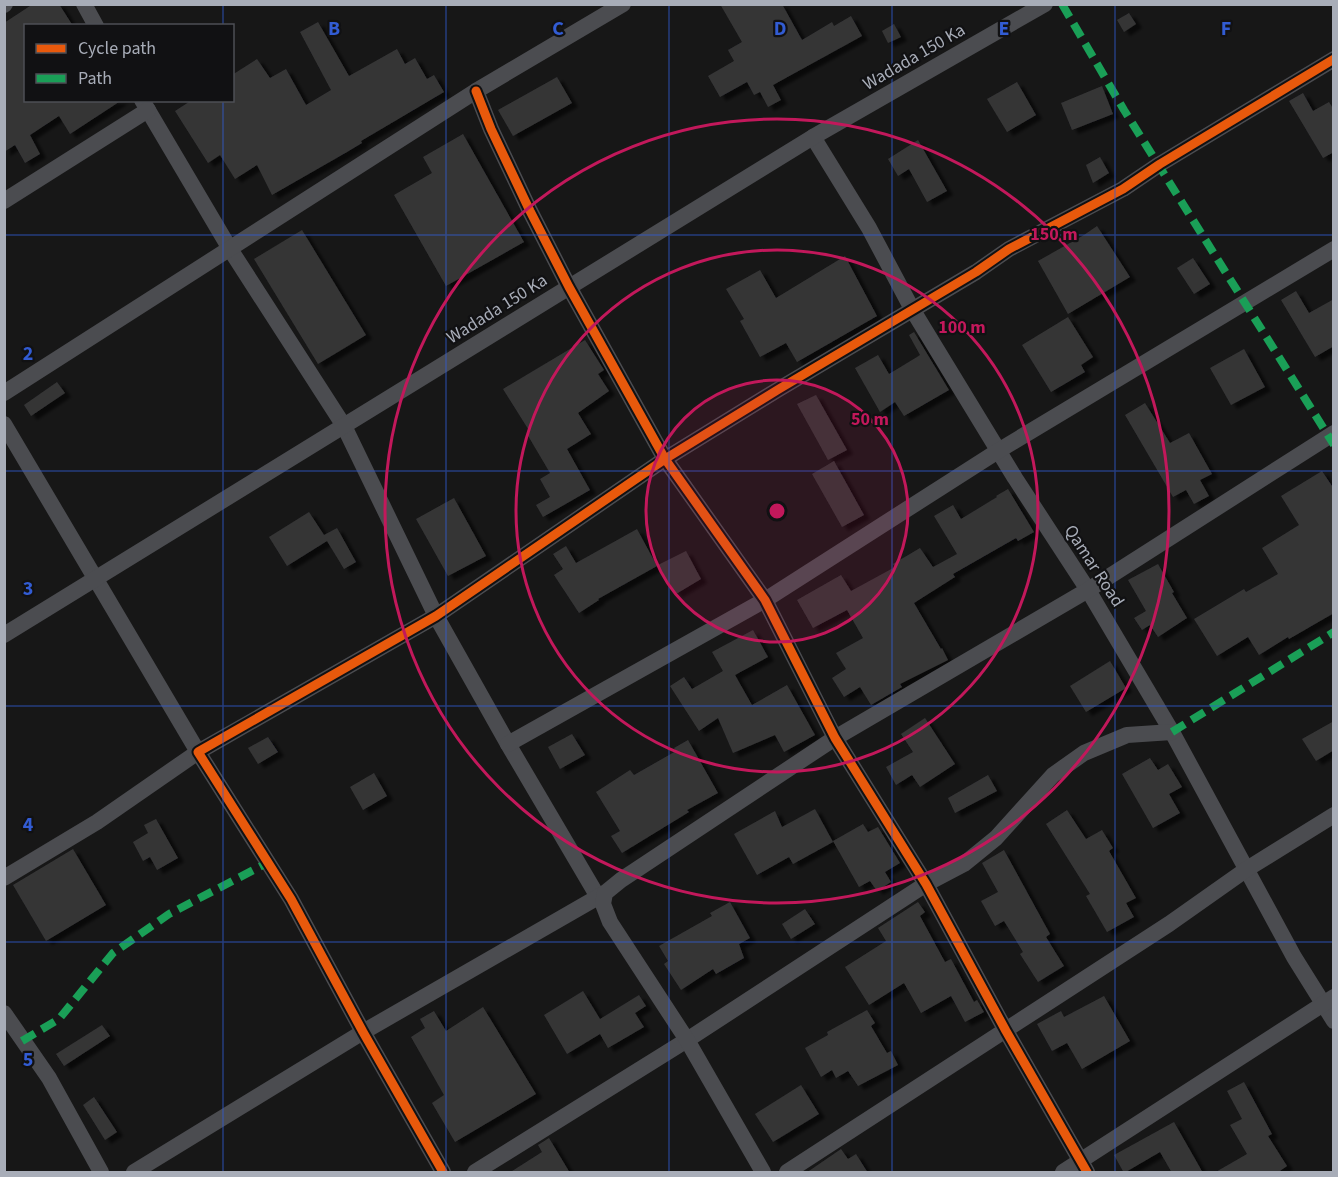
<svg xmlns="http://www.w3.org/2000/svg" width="1338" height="1177" font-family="'Source Sans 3',sans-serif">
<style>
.building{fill:#353536;filter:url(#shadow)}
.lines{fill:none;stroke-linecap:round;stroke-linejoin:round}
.minor{stroke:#4b4c50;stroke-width:16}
.quiet{stroke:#1a9f57;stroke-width:8;stroke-dasharray:15 8;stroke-linecap:butt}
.cycleway-casing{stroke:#111113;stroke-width:13}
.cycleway{stroke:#e8590c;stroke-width:9}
.grid{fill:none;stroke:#325cd3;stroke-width:1.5;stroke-opacity:0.55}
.ring{fill:none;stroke:#c2185b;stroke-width:3}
.labels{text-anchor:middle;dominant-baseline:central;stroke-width:4.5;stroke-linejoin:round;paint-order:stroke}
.street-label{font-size:18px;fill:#a8adb8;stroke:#111113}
.grid-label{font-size:20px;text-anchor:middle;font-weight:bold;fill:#325cd3;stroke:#111113;stroke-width:4.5;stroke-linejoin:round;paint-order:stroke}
.centre{fill:#c2185b;stroke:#111113;stroke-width:3}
.ring-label{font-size:18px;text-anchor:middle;font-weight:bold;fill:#c2185b;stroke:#111113;stroke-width:4.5;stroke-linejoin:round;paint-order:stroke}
</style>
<defs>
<filter id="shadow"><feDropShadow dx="6" dy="4" stdDeviation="1.5" flood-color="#0009"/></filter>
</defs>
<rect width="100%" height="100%" fill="#171717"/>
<g class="building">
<path d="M33,4H59L73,26H26V100H122L70,134L59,116L30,135L40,154L25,163L15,145L4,152V23Z"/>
<path d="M720,4H782L802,40L832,22L834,26L851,16L862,36L773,85L781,100L768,107L760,92L754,95L747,82L720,97L708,76L734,61L728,50L742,42Z"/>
<path d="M1129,13L1136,24L1124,32L1117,20Z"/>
<path d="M318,22L349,76L397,49L405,64L415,58L427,79L434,75L444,92L361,141L362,143L347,152L272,195L257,165L235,179L220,155L208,163L175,111L192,100H232V75L257,59L270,78L286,69L306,105L331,90L300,32Z"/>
<path d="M894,24L901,37L888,43L882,31Z"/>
<path d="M557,77L572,103L513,136L498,110Z"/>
<path d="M1017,82L1036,115L1007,132L987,99Z"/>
<path d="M1102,86L1113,114L1072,130L1061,103Z"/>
<path d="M1303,93L1313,111L1329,102L1334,110V152L1323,158L1289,101Z"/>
<path d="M463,134L524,242L446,286L394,195L432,173L423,157Z"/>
<path d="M918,140L947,191L927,202L909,169L898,176L888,159Z"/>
<path d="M1100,157L1109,173L1093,183L1086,165Z"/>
<path d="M1097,226L1130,277L1068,314L1038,261L1084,235Z"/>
<path d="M302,230L366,335L318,364L254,259Z"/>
<path d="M845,256L877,316L797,362L786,343L760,357L740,321L744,319L726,289L760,270L776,298Z"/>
<path d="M1193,258L1210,284L1194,294L1177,268Z"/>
<path d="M1296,291L1309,313L1334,299V346L1315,357L1281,300Z"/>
<path d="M1068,317L1093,357L1081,365L1085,372L1051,392L1022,345Z"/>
<path d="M914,332L949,390L904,416L895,402L880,412L855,368L878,355L889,374L917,357L920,355L909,335Z"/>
<path d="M585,340L604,370L598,374L609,391L578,413L591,434L567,449L590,490L543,517L536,505L550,497L540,479L550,473L527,434L530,432L503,389Z"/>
<path d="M1244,349L1265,387L1231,405L1210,368Z"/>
<path d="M57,382L65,393L31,416L24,405Z"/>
<path d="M816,395L847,450L828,460L797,404Z"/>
<path d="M1145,403L1170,443L1189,433L1212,474L1200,480L1209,496L1194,504L1186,490L1173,497L1125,415Z"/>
<path d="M834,461L864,515L842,527L812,474Z"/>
<path d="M1322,471L1334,489V613L1289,639L1288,637L1259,655L1248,637L1217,656L1194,619L1244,589L1246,592L1278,574L1262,548L1299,525L1281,496Z"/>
<path d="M1008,489L1034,532L1018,541L1016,538L953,574L955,577L914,603L941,649L942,648L948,660L900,684L902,687L871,705L860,687L844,697L832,678L846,669L836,653L863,638L847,610L813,628L797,600L841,575L851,591L895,567L893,564L920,548L933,567L957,554L934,516L953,505L961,519L997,497L996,496Z"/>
<path d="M454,498L486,556L448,576L416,519Z"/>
<path d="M309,512L326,538L324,535L337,528L356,562L344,569L327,541L287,566L269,537Z"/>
<path d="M637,529L657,566L598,599L599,600L579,613L554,575L563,569L553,554L566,546L576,563Z"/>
<path d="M686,551L701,579L676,594L658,565Z"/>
<path d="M1158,564L1174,592L1172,593L1187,618L1158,637L1150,625L1142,630L1134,618L1146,611L1128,580Z"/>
<path d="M753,630L768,657L735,675L752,705L787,685L815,735L784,752L775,735L733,753L718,718L699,731L670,686L684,677L692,689L723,671L712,652Z"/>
<path d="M1110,661L1126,688L1086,712L1070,686Z"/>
<path d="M925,718L955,764L920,787L912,775L896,785L886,767L913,752L901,734Z"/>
<path d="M1334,721V750L1316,761L1302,739Z"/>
<path d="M572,734L585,755L560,769L548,747Z"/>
<path d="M268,737L278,752L258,764L248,748Z"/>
<path d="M688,740L718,793L687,810L689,812L622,853L611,836L620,831L596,792L630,770L634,775L676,751L674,748Z"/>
<path d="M1150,758L1158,770L1168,764L1182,787L1169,794L1180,813L1153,828L1122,774Z"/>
<path d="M374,773L387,796L363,810L350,787Z"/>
<path d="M988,775L997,791L955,813L948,798Z"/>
<path d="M815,809L833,842L793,864L789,857L757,875L734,834L775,811L782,827Z"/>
<path d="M1067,810L1086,839L1102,830L1113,848L1109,851L1136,898L1126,903L1134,917L1107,932L1086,896L1090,894L1046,824Z"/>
<path d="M156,819L178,858L157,870L150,857L143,861L133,842L148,833L144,825Z"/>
<path d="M863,824L868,832L878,827L900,863L885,872L891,882L877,891L870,881L859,887L833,841Z"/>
<path d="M73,849L106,905L46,941L13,885Z"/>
<path d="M1004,850L1050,934L1046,937L1064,966L1038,982L1020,954L1023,952L1004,921L995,926L981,901L998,892L982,863Z"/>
<path d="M730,902L750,938L739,944L744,958L716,974L713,969L681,990L664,964L668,961L659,946L712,916L710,913Z"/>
<path d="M918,902L925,912L920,916L945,962L951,959L974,1002L977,1000L984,1012L965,1022L951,996L921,1013L904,983L869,1005L845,967L886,941L878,928Z"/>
<path d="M805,909L815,924L791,939L782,924Z"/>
<path d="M583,991L600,1019L639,995L646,1006L635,1013L644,1027L608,1048L600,1034L567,1054L544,1015Z"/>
<path d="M1104,996L1130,1041L1082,1069L1067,1043L1052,1051L1037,1024L1061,1011L1064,1017Z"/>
<path d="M483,1007L536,1094L455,1142L432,1103L444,1095L411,1037L425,1028L420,1019L434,1011L446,1031Z"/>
<path d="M867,1010L875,1023L871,1026L887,1053L891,1051L898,1065L858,1086L848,1071L836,1078L832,1070L821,1077L805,1048L828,1035L827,1032Z"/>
<path d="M102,1025L110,1036L64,1066L56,1054Z"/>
<path d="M1244,1082L1272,1134L1268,1136L1287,1166L1277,1173H1214L1247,1154L1230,1125L1242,1119L1227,1091Z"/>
<path d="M801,1085L819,1114L773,1142L755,1114Z"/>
<path d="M94,1097L117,1132L105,1140L83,1105Z"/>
<path d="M1174,1122L1203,1173H1172L1160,1152L1124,1173L1114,1155Z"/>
<path d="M549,1138L570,1173H509L542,1152L538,1145Z"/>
<path d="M841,1149L848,1159L856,1154L868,1173H806Z"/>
</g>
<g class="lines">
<g class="minor">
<path d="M84,4L96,26"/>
<path d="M4,5L5,4"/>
<path d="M476,91L491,129L530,211L569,287L665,459L765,600L835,738L926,884L1006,1031L1087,1172"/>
<path d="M142,100L230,249L344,426L436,616L508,744L598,897"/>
<path d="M813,137L869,228L912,309L1015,478L1088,590L1172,732L1294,957L1334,1021"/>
<path d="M4,201L148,110"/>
<path d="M4,393L476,91L623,4"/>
<path d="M4,424L198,752L97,822L4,878"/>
<path d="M4,635L813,137L1045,4"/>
<path d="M508,744L765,600L998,451L1334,249"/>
<path d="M4,1013L49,1078L101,1172"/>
<path d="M134,1172L363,1032L605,893"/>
<path d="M443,1172L363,1032L291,899L198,752L436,616L665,459L779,389L976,272L1009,249L1123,189L1160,164L1334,59"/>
<path d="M475,1172L687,1040L926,884L964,864L996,838L1053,775L1084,753L1127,735L1172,732"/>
<path d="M763,1172L687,1040L610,922L603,904L605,893L621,880L835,738L1088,590L1334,433"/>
<path d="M787,1172L1169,924L1247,869L1334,815"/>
<path d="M1063,1172L1334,997"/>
</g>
<g class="quiet">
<path d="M1062,4L1124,110L1334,445"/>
<path d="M1172,732L1334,632"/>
<path d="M22,1041L59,1019L113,953L169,914L267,863"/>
</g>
<g class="cycleway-casing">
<g id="cycleway">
<path d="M476,91L491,129L530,211L569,287L665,459L765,600L835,738L926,884L1006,1031L1087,1172"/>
<path d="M443,1172L363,1032L291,899L198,752L436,616L665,459L779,389L976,272L1009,249L1123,189L1160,164L1334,59"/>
</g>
</g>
<use href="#cycleway" class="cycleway"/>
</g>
<path class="grid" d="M223,4V26M446,4V1172M669,4V1172M892,4V1172M1115,4V1172M223,100V1172M4,235H1334M4,471H1334M4,706H1334M4,942H1334"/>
<circle cx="777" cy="511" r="131" fill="#c2185b" fill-opacity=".12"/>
<g class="ring">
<circle cx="777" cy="511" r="131"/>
<circle cx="777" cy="511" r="261"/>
<circle cx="777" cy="511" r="392"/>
</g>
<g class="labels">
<g class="street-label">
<text transform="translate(914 57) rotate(-30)">Wadada 150 Ka</text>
<text transform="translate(497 309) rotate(-32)">Wadada 150 Ka</text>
<text transform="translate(1094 566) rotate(57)">Qamar Road</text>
</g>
</g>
<g class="grid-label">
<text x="334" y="35">B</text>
<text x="558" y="35">C</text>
<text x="780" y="35">D</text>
<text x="1004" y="35">E</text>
<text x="1226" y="35">F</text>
<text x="28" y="360">2</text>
<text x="28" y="595">3</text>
<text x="28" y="831">4</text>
<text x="28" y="1066">5</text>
</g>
<circle cx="777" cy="511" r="9" class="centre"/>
<g class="ring-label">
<text x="1054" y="240">150 m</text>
<text x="962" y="333">100 m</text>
<text x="870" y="425">50 m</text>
</g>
<rect width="1338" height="1177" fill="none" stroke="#a8adb8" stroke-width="12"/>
<rect x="24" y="24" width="210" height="78" fill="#111113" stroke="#4d4f55" stroke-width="1.5"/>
<rect x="36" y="44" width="30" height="9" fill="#e8590c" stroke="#4d4f55" stroke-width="1.5"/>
<text x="78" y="54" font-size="18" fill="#a8adb8">Cycle path</text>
<rect x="36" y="74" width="30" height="9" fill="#1a9f57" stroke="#4d4f55" stroke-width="1.5"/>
<text x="78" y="84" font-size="18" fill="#a8adb8">Path</text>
</svg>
